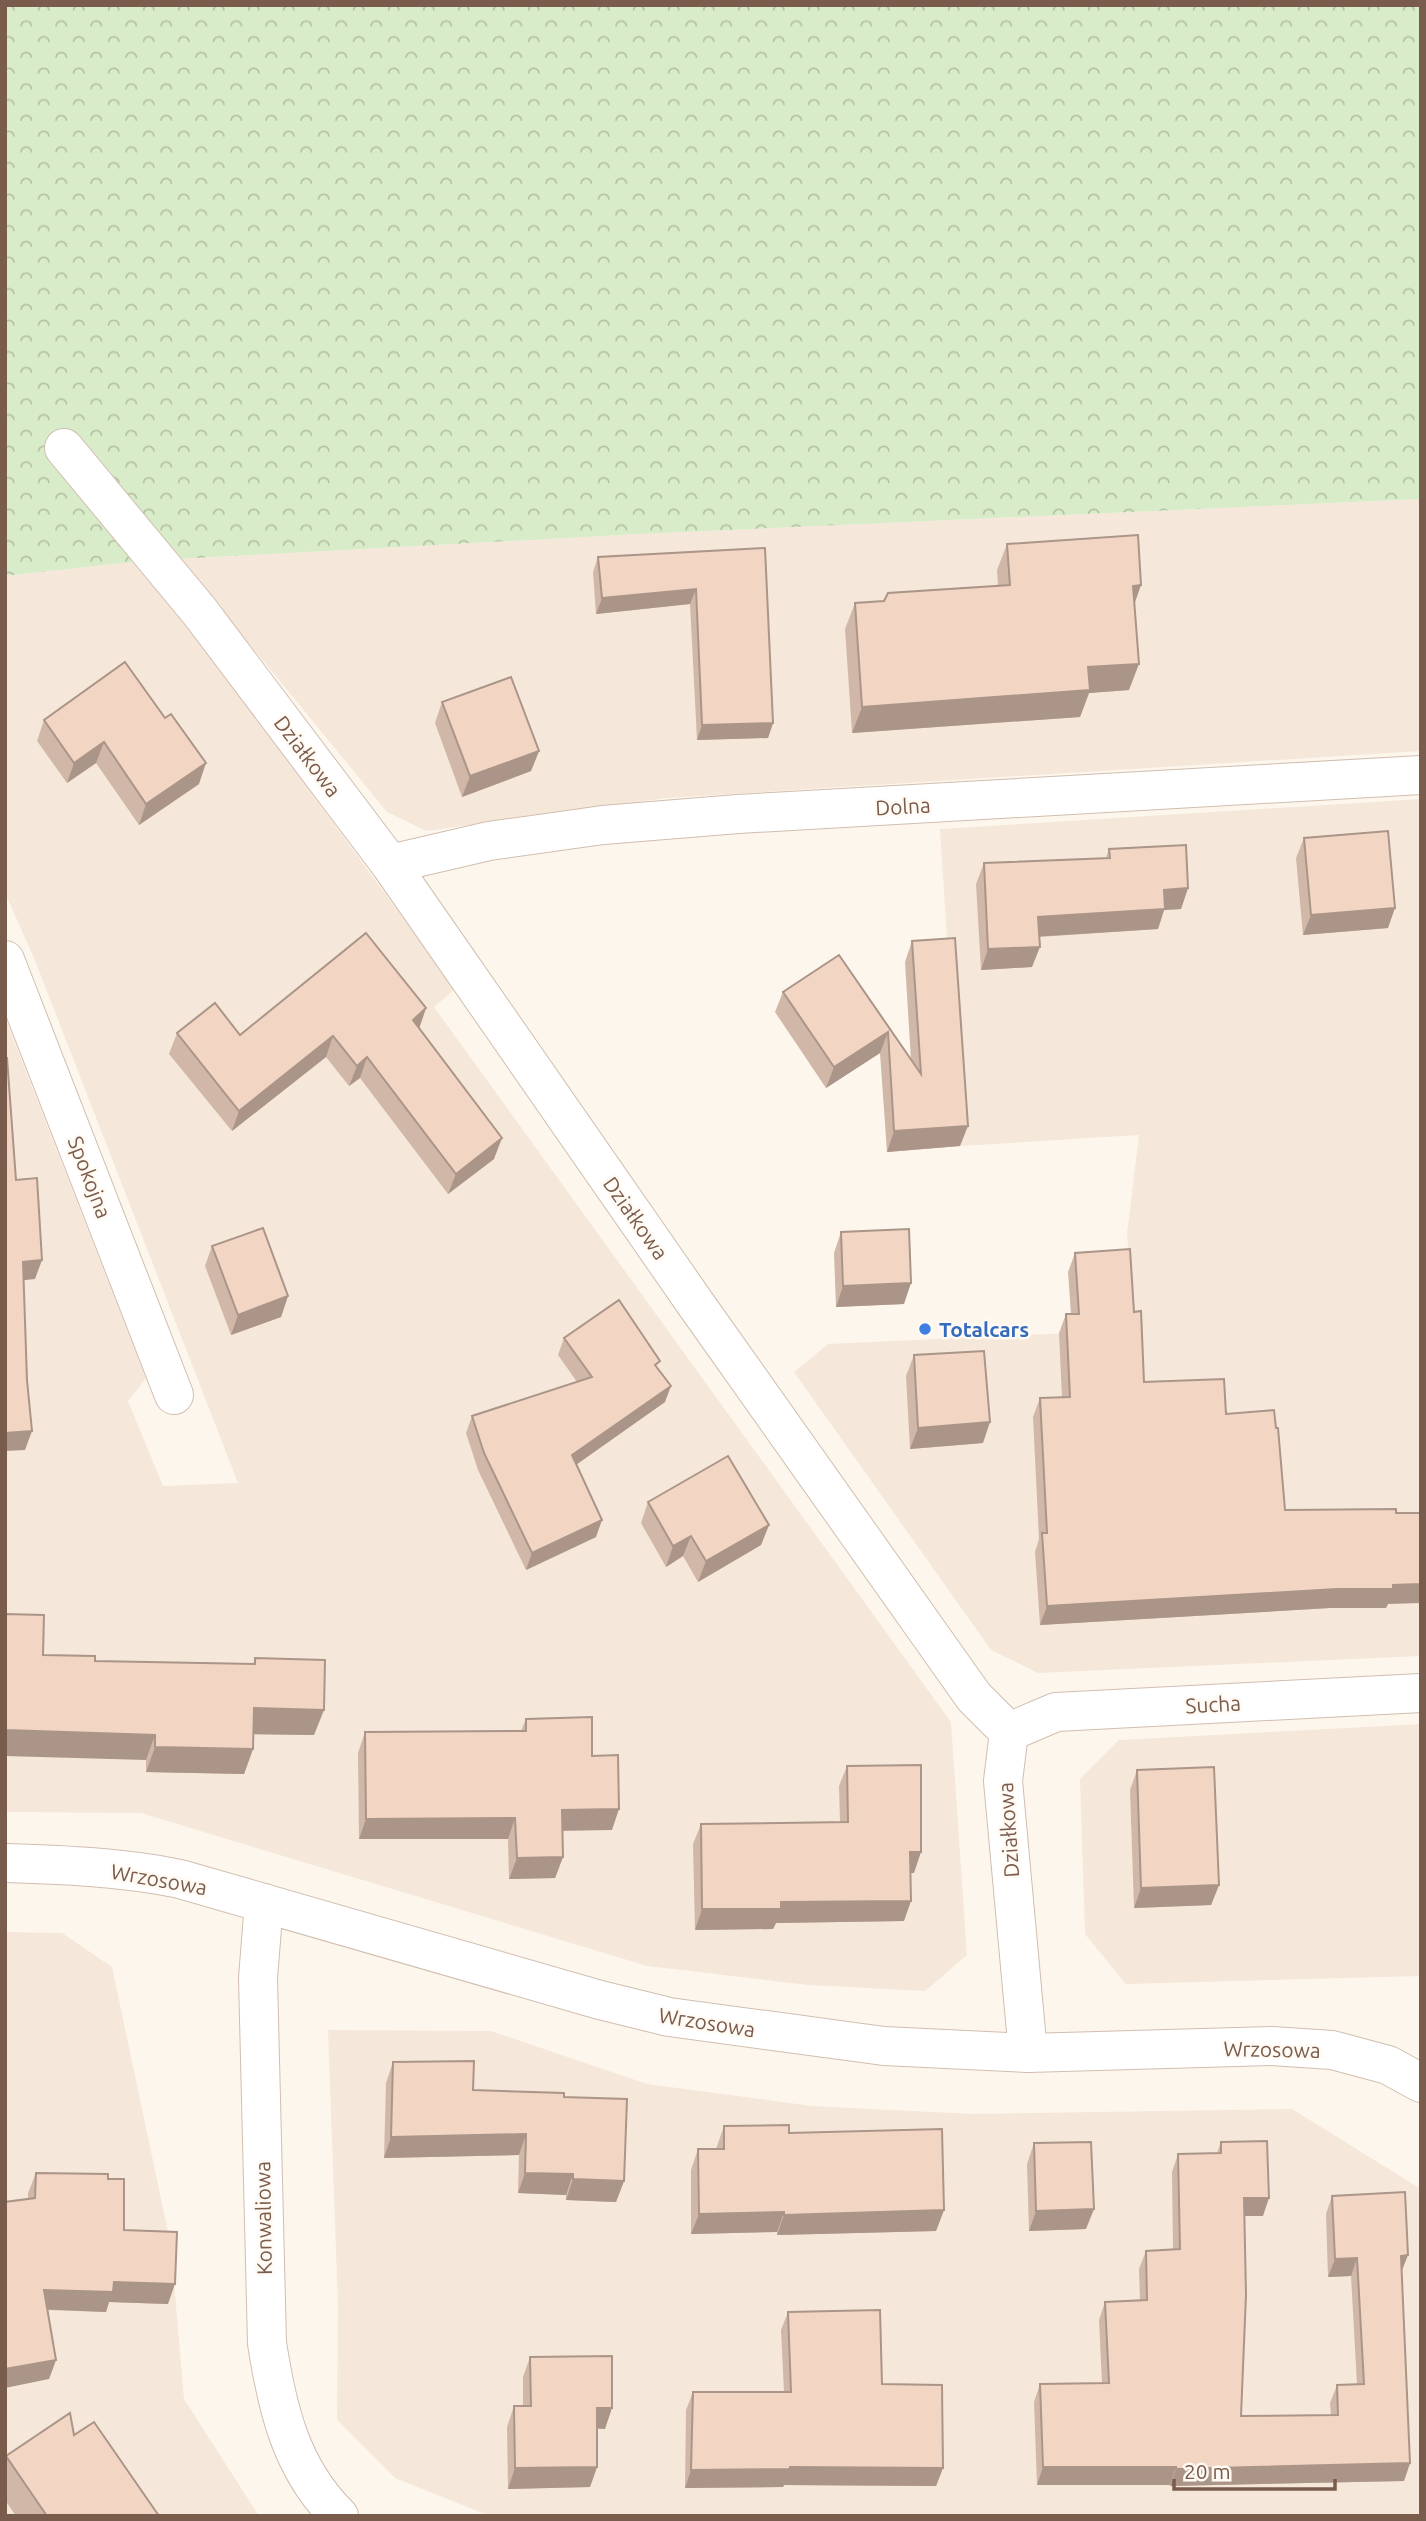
<svg xmlns="http://www.w3.org/2000/svg" width="1426" height="2521" font-family="Ubuntu,sans-serif">
<style>
.residential{fill:#f5e8da}
.forest{fill:url(#forest-crowns)}
.lines{fill:none;stroke-linecap:round;stroke-linejoin:round}
.minor-casing{stroke:#d1beb0;stroke-width:40}
.minor{stroke:#fff;stroke-width:38}
.wall{fill:#d1b7a8}
.shaded-wall{fill:#aa9588}
.building{fill:#f3d5c3;stroke:#aa9588;stroke-width:2}
.shop-dot{fill:#3f7fe0;stroke:#fffaf3;stroke-width:2.5}
.labels{text-anchor:middle;dominant-baseline:central;stroke-width:5;stroke-linejoin:round;paint-order:stroke}
.street-label{font-size:21px;fill:#7a5c4d;stroke:#fffaf3}
.shop-label{font-size:21px;font-weight:bold;fill:#366cbe;stroke:#fffaf3;text-anchor:start}
</style>
<defs>
<pattern id="forest-crowns" width="20" height="18" patternUnits="userSpaceOnUse" patternTransform="scale(1.75)"><rect width="20" height="18" fill="#d8ecc9"/><path d="M2 6a3 3 0 1 1 6 0M12 15a3 3 0 1 1 6 0" fill="none" stroke="#b4c2a5"/></pattern>
</defs>
<rect width="100%" height="100%" fill="#fdf6ec"/>
<g class="residential">
<path d="M1421,499V751L667,798L426,831L387,812L180,559L640,534Z"/>
<path d="M141,561L455,989L434,1007L951,1722L967,1955L925,1991L808,1985L647,1966L141,1813L5,1812V1018L146,1378L128,1401L163,1486L238,1483L34,958L5,893V576Z"/>
<path d="M1421,799V1656L1038,1673L991,1650L794,1372L828,1344L1134,1330L1127,1233L1139,1135L960,1146L940,829Z"/>
<path d="M1421,1724V1976L1126,1984L1085,1934L1080,1779L1119,1740Z"/>
<path d="M5,1932L62,1933L112,1967L171,2246L184,2399L259,2516H5Z"/>
<path d="M328,2030L491,2031L647,2084L812,2106L973,2114L1292,2109L1421,2189V2516H490L395,2478L337,2420L338,2307Z"/>
</g>
<path class="forest" d="M5,5H1421V499L640,534L141,561L5,576Z"/>
<g class="lines">
<g class="minor-casing">
<g id="minor">
<path d="M64,448L200,612L390,864L695,1303L974,1697L1009,1732L1003,1781L1028,2053"/>
<path d="M390,864L489,841L603,825L738,814L1421,775"/>
<path d="M5,960L174,1395"/>
<path d="M1009,1732L1056,1712L1421,1693"/>
<path d="M5,1863C63,1865 123,1867 180,1879L600,2000L669,2017L884,2046L1028,2053L1272,2046L1332,2050L1388,2065L1421,2083"/>
<path d="M264,1903L258,1978L267,2343C277,2408 291,2469 339,2516"/>
</g>
</g>
<use href="#minor" class="minor"/>
</g>
<g class="wall">
<path d="M1007,544L1134,604L1129,690L1089,693L1080,717L852,733L845,629L855,603L884,601L998,586L997,570Z"/>
<path d="M765,548L773,723L768,738L697,740L690,604L596,614L593,572L598,557Z"/>
<path d="M125,662L199,784L139,825L96,763L67,783L37,741L44,720Z"/>
<path d="M442,702L539,751L531,771L462,797L435,723Z"/>
<path d="M1304,838L1388,928L1303,935L1296,858Z"/>
<path d="M1109,849L1188,888L1181,909L1164,910L1158,929L1039,937L1032,967L981,970L976,884L984,863L1106,858Z"/>
<path d="M912,941L960,1146L887,1152L880,1053L826,1088L775,1012L783,992L839,955L911,1060L905,962Z"/>
<path d="M426,1008L419,1028L494,1159L448,1194L360,1078L349,1086L326,1057L232,1131L169,1054L177,1033L240,1035Z"/>
<path d="M841,1232L904,1304L836,1307L834,1253Z"/>
<path d="M212,1246L288,1296L281,1317L231,1335L205,1266Z"/>
<path d="M1075,1253L1134,1312L1144,1382L1226,1414L1276,1428L1285,1510L1388,1604L1386,1608H1330L1040,1625L1035,1552L1039,1539L1033,1417L1040,1398L1062,1397L1059,1333L1066,1314H1071L1068,1272Z"/>
<path d="M564,1338L658,1368L665,1402L576,1464L596,1537L526,1570L478,1470L466,1433L472,1416L577,1382L558,1355Z"/>
<path d="M914,1355L983,1443L910,1449L906,1376Z"/>
<path d="M648,1502L769,1525L761,1545L698,1582L683,1556L666,1567L641,1523Z"/>
<path d="M43,1655L95,1661L253,1664L255,1658L314,1735L253,1734V1749L244,1774L146,1772V1760Z"/>
<path d="M526,1719L592,1756L612,1830H562L563,1857L555,1878L509,1879L508,1839H359L358,1753L365,1732L521,1731Z"/>
<path d="M847,1766L914,1873H911L904,1921L776,1923L773,1929L695,1930L693,1844L701,1824L840,1822L839,1786Z"/>
<path d="M1137,1770L1219,1885L1211,1905L1134,1908L1130,1790Z"/>
<path d="M393,2062L473,2090L564,2097L624,2181L616,2202L566,2200V2195L518,2193L519,2155L384,2158L386,2083Z"/>
<path d="M724,2126L789,2133L944,2210L936,2231L777,2235V2232L691,2234V2170L698,2149H716Z"/>
<path d="M1221,2142L1263,2216H1244L1241,2416L1331,2415L1330,2403L1337,2385L1357,2384L1351,2276L1328,2277L1326,2214L1332,2196L1402,2272L1410,2463L1404,2481L1170,2486V2485H1037L1034,2402L1040,2384L1102,2383L1099,2320L1105,2302L1140,2300L1139,2269L1146,2251L1173,2249L1172,2172L1178,2154L1217,2153Z"/>
<path d="M1034,2143L1086,2229L1029,2231L1027,2164Z"/>
<path d="M36,2173L108,2179L124,2230L168,2304L109,2302L106,2312L47,2310L56,2360L49,2379L28,2199V2193Z"/>
<path d="M788,2312L882,2384L943,2468L936,2486L784,2485L783,2487L685,2488L686,2410L693,2392H784L781,2330Z"/>
<path d="M530,2357L605,2429L597,2428V2467L590,2487L508,2489L507,2427L514,2406H523V2377Z"/>
<path d="M6,2456L159,2516H16L5,2500Z"/>
</g>
<g class="shaded-wall">
<path d="M1141,585L1132,611L1133,586Z"/>
<path d="M696,589L690,604L596,614L602,598Z"/>
<path d="M1139,664L1129,690L1089,693L1080,717L852,733L862,707L1088,667Z"/>
<path d="M773,723L768,738L697,740L702,725Z"/>
<path d="M104,742L96,763L67,783L74,763Z"/>
<path d="M539,751L531,771L462,797L470,776Z"/>
<path d="M206,763L199,784L139,825L146,804Z"/>
<path d="M1188,888L1181,909L1164,910L1158,929L1031,937L1038,917L1164,890Z"/>
<path d="M1395,908L1388,928L1303,935L1311,915Z"/>
<path d="M1040,947L1032,967L981,970L988,949Z"/>
<path d="M426,1008L419,1029L413,1020Z"/>
<path d="M888,1032L880,1053L826,1088L834,1067Z"/>
<path d="M333,1036L326,1057L232,1131L239,1111Z"/>
<path d="M367,1057L360,1078L349,1086L357,1066Z"/>
<path d="M968,1126L960,1146L887,1152L894,1131Z"/>
<path d="M502,1138L494,1159L448,1194L456,1174Z"/>
<path d="M42,1260L35,1279L16,1281L23,1262Z"/>
<path d="M911,1283L904,1304L836,1307L843,1286Z"/>
<path d="M288,1296L281,1317L231,1335L238,1315Z"/>
<path d="M671,1386L665,1402L566,1472L572,1455Z"/>
<path d="M990,1422L983,1443L910,1449L918,1428Z"/>
<path d="M32,1431L25,1450L5,1451V1433Z"/>
<path d="M602,1520L596,1537L526,1570L532,1553Z"/>
<path d="M769,1525L761,1545L698,1582L706,1561Z"/>
<path d="M691,1536L683,1556L666,1567L673,1546Z"/>
<path d="M1421,1584V1603L1388,1604L1386,1608H1330L1040,1625L1047,1606L1393,1585Z"/>
<path d="M254,1708L324,1710L314,1735L244,1734Z"/>
<path d="M5,1730L155,1735L146,1760L5,1756Z"/>
<path d="M155,1747L253,1749L244,1774L146,1772Z"/>
<path d="M619,1809L612,1830L554,1831L562,1810Z"/>
<path d="M515,1818L508,1839H359L366,1819Z"/>
<path d="M910,1852H921L914,1873H903Z"/>
<path d="M563,1857L555,1878L509,1879L517,1858Z"/>
<path d="M1219,1885L1211,1905L1134,1908L1141,1888Z"/>
<path d="M911,1901L904,1921L776,1923L773,1929L695,1930L702,1909L781,1902Z"/>
<path d="M526,2134L519,2155L384,2158L391,2137Z"/>
<path d="M525,2173L573,2174L566,2195L518,2193Z"/>
<path d="M573,2179L624,2181L616,2202L566,2200Z"/>
<path d="M1244,2198H1269L1263,2216H1238Z"/>
<path d="M1094,2209L1086,2229L1029,2231L1036,2211Z"/>
<path d="M944,2210L936,2231L777,2235L784,2215Z"/>
<path d="M784,2212L777,2232L691,2234L699,2214Z"/>
<path d="M1408,2255L1401,2273V2256Z"/>
<path d="M1357,2258L1351,2276L1328,2277L1335,2259Z"/>
<path d="M114,2282L175,2284L168,2304L109,2302L106,2312L37,2309L44,2290Z"/>
<path d="M56,2360L49,2379L5,2388V2369Z"/>
<path d="M597,2408H612L605,2429L590,2428Z"/>
<path d="M1410,2463L1404,2481L1170,2486L1176,2469Z"/>
<path d="M597,2467L590,2487L508,2489L515,2468Z"/>
<path d="M790,2467L943,2468L936,2486L784,2485L783,2487L685,2488L691,2470Z"/>
<path d="M1043,2467H1176L1170,2485H1037Z"/>
</g>
<g class="building">
<path d="M1138,535L1141,585L1133,586L1139,664L1088,667L1090,690L862,707L855,603L884,601L888,593L1010,585L1007,544Z"/>
<path d="M765,548L773,723L702,725L696,589L602,598L598,557Z"/>
<path d="M125,662L165,718L171,714L206,763L146,804L104,742L74,763L44,720Z"/>
<path d="M511,677L539,751L470,776L442,702Z"/>
<path d="M1388,831L1395,908L1311,915L1304,838Z"/>
<path d="M1186,845L1188,888L1164,890L1165,909L1038,917L1040,947L988,949L984,863L1110,858L1109,849Z"/>
<path d="M366,933L426,1008L413,1020L502,1138L456,1174L367,1057L357,1066L333,1036L239,1111L177,1033L215,1003L240,1035Z"/>
<path d="M955,938L968,1126L894,1131L888,1032L834,1067L783,992L839,955L921,1074L912,941Z"/>
<path d="M5,1058H7L16,1180L37,1178L42,1260L23,1262L27,1380L32,1431L5,1433Z"/>
<path d="M263,1228L288,1296L238,1315L212,1246Z"/>
<path d="M909,1229L911,1283L843,1286L841,1232Z"/>
<path d="M1130,1249L1134,1312L1141,1311L1144,1382L1224,1379L1226,1414L1274,1410L1276,1428H1278L1285,1510L1396,1509V1513H1421V1584L1393,1585V1589H1337L1047,1606L1042,1533H1047L1040,1398L1070,1397L1066,1314H1079L1075,1253Z"/>
<path d="M619,1300L660,1361L655,1365L671,1386L572,1455L602,1520L532,1553L484,1453L472,1416L592,1377L564,1338Z"/>
<path d="M984,1351L990,1422L918,1428L914,1355Z"/>
<path d="M728,1456L769,1525L706,1561L691,1536L673,1546L648,1502Z"/>
<path d="M5,1614L44,1615L43,1655L95,1656V1661L255,1664V1658L325,1660L324,1710L254,1708L253,1749L155,1747V1735L5,1730Z"/>
<path d="M592,1717V1756L618,1755L619,1809L562,1810L563,1857L517,1858L515,1818L366,1819L365,1732L526,1731V1719Z"/>
<path d="M921,1765V1852H910L911,1901L781,1902V1909H702L701,1824L848,1822L847,1766Z"/>
<path d="M1214,1767L1219,1885L1141,1888L1137,1770Z"/>
<path d="M474,2061L473,2090L564,2093V2097L627,2099L624,2181L573,2179V2174L525,2173L526,2134L391,2137L393,2062Z"/>
<path d="M789,2125V2133L942,2129L944,2210L784,2215V2212L699,2214L698,2149H724V2126Z"/>
<path d="M1267,2141L1269,2198H1244L1246,2295L1241,2416L1338,2415L1337,2385L1364,2384L1357,2258L1335,2259L1332,2196L1405,2192L1408,2255L1401,2256L1410,2463L1176,2469V2467H1043L1040,2384L1109,2383L1105,2302L1147,2300L1146,2251L1180,2249L1178,2154L1221,2153V2142Z"/>
<path d="M1091,2142L1094,2209L1036,2211L1034,2143Z"/>
<path d="M36,2173L108,2174V2179H124V2230L177,2232L175,2284L114,2282L113,2292L44,2290L56,2360L5,2369V2202L35,2198Z"/>
<path d="M880,2310L882,2384L942,2385L943,2468L790,2467V2469L691,2470L693,2392H791L788,2312Z"/>
<path d="M612,2356V2408H597V2467L515,2468L514,2406H531L530,2357Z"/>
<path d="M70,2413L74,2435L94,2422L159,2516H47L6,2456Z"/>
</g>
<circle class="shop-dot" cx="925" cy="1329" r="7"/>
<g class="labels">
<g class="street-label">
<text transform="translate(308 756) rotate(53)">Działkowa</text>
<text transform="translate(903 806) rotate(-3)">Dolna</text>
<text transform="translate(90 1177) rotate(69)">Spokojna</text>
<text transform="translate(636 1218) rotate(55)">Działkowa</text>
<text transform="translate(1213 1704) rotate(-3)">Sucha</text>
<text transform="translate(1008 1830) rotate(-94)">Działkowa</text>
<text transform="translate(159 1879) rotate(10)">Wrzosowa</text>
<text transform="translate(707 2022) rotate(9)">Wrzosowa</text>
<text transform="translate(1272 2049) rotate(1)">Wrzosowa</text>
<text transform="translate(263 2218) rotate(-91)">Konwaliowa</text>
</g>
<g class="shop-label">
<text x="939" y="1329">Totalcars</text>
</g>
</g>
<rect width="1426" height="2521" fill="none" stroke="#7a5c4d" stroke-width="14"/>
<path d="M1174 2479v10h161v-10" fill="none" stroke="#7a5c4d" stroke-width="3.5"/>
<text x="1184" y="2479" font-size="21" fill="#7a5c4d" stroke="#fffaf3" stroke-width="5" paint-order="stroke">20 m</text>
</svg>
